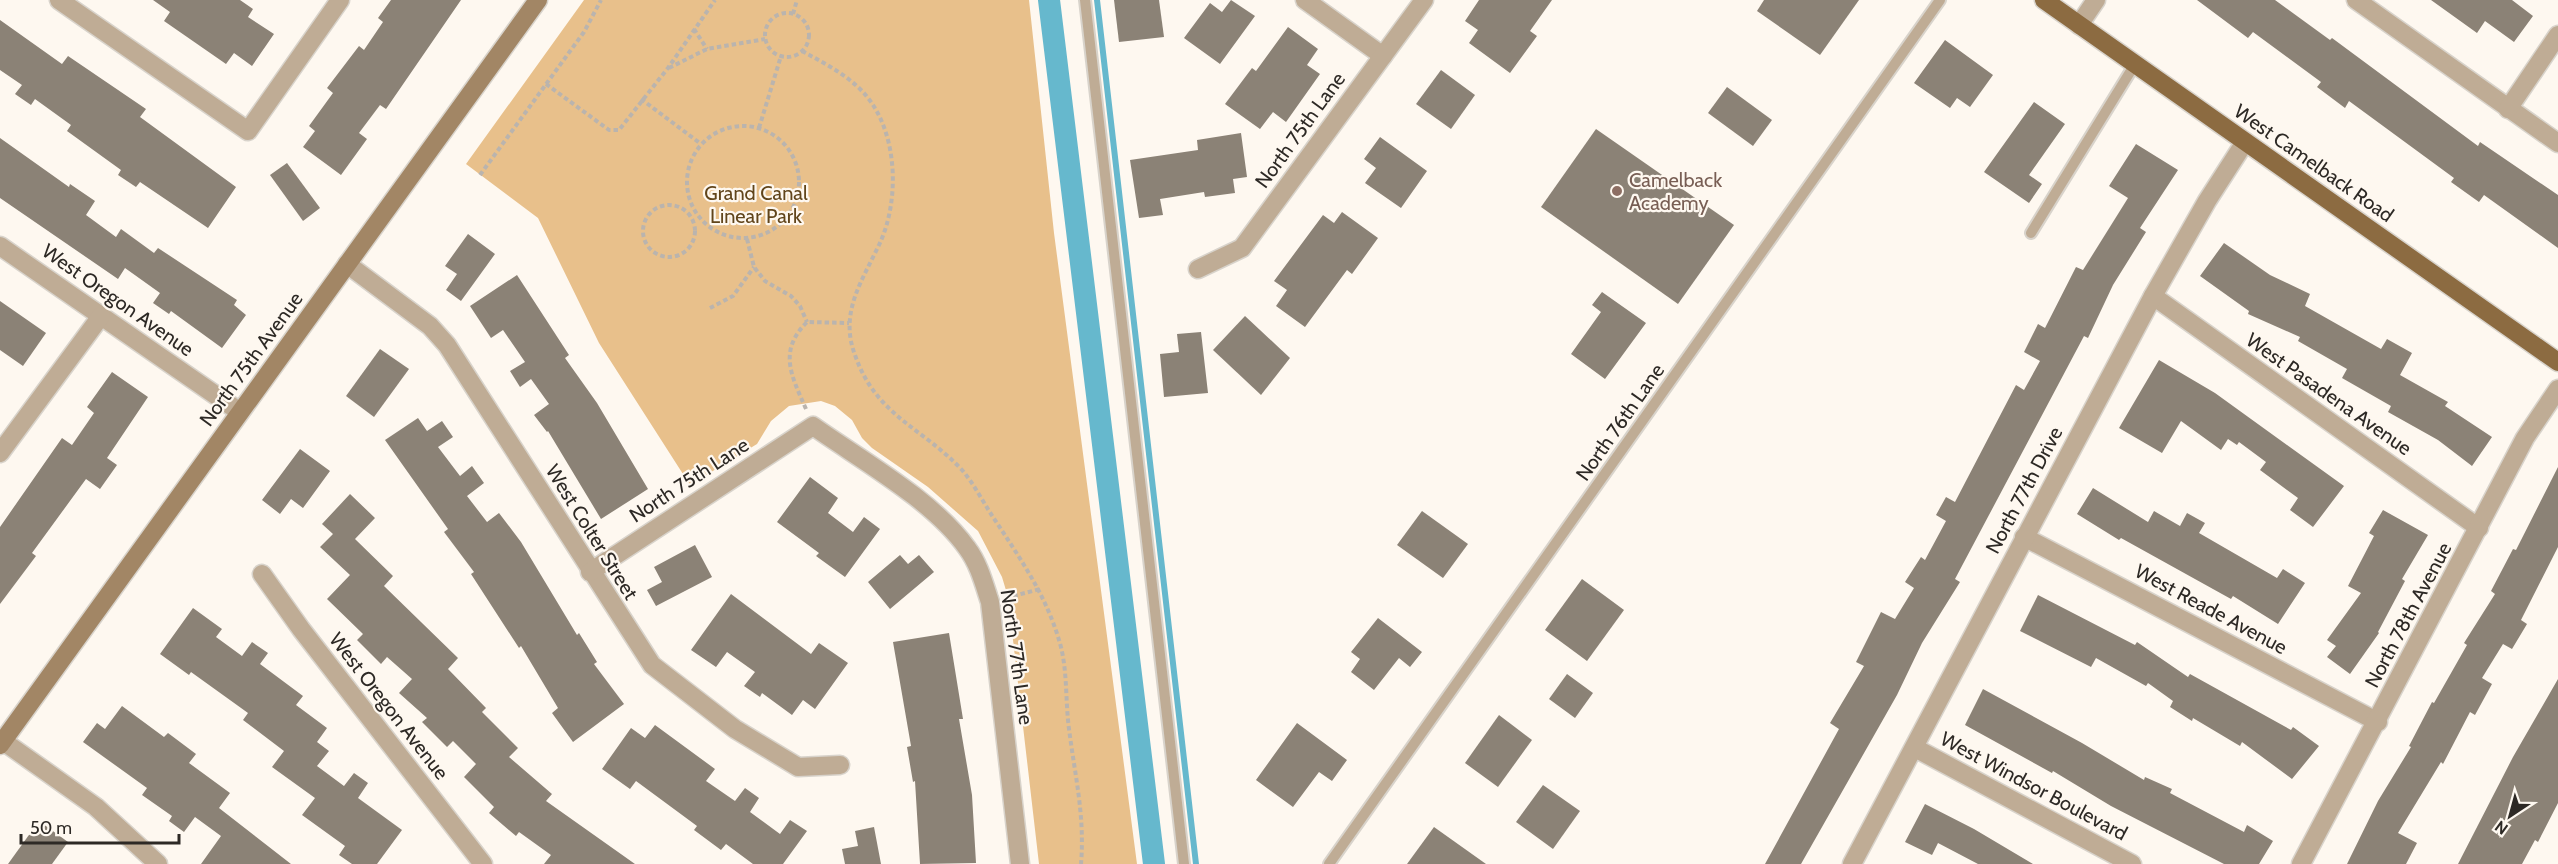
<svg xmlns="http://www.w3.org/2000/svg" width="2558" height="864" font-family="Cabin,sans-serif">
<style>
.green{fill:#e8c08b}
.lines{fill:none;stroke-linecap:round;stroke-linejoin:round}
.stream{stroke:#66b8cd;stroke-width:6}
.canal{stroke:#66b8cd;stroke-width:22}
.building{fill:#8b8276}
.service-casing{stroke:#d8d3cb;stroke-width:14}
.minor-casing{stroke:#d8d3cb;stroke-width:21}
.secondary-casing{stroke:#d8d3cb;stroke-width:21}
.primary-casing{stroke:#d8d3cb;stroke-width:21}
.path{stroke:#bab4ae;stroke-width:4;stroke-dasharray:4.5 3;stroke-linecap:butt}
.service{stroke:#bfac95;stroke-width:10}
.minor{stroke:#bfac95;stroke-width:18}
.secondary{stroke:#a28665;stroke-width:18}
.primary{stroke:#8c6b41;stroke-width:18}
.education-dot{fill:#8d6e63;stroke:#fef8f0;stroke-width:2}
.labels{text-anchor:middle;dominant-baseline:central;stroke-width:4.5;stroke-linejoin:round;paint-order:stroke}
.street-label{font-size:20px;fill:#2d2925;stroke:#fef8f0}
.education-label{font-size:20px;fill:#785e54;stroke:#fef8f0;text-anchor:start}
.park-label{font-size:20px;fill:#61451b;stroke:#fef8f0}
</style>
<rect width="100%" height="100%" fill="#fef8f0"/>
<path class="green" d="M584,0H1029L1054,233L1137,864H1039L1008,597L1002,577L978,531L928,487L872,448L862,438L852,420L835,406L821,401L789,406L771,421L757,444L690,485L599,343L538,218L466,164Z"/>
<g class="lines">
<path class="stream" d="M1097,0L1196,864"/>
<path class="canal" d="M1049,0L1154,864"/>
</g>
<g class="building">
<path d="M153,0H240L253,9L248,17L274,34L252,66L234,53L226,64L164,21L170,12Z"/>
<path d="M391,0H461L386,109L380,105L359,133L367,139L341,175L303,147L315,131L309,126L333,93L327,88L359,46L364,50L383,22L378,18Z"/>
<path d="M1114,0H1159L1164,37L1119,42Z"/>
<path d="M1231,0L1255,16L1220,64L1184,38L1210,3L1222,12Z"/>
<path d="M1479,0H1552L1530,31L1537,36L1510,73L1469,43L1478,30L1465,21Z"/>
<path d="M1764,0H1859L1820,55L1757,11Z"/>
<path d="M2197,0H2275L2330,40L2332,38L2478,146L2480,142L2558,195V248L2484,195L2479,202L2451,182L2454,178L2349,101L2345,108L2317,87L2321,82L2253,32L2248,38Z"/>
<path d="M2431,0H2512L2533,16L2514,42L2485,21L2477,33Z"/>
<path d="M0,20L62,64L68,56L146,109L140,117L236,187L208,228L140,182L136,187L118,175L121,170L67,131L71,125L35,99L31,105L15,94L22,85L0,70Z"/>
<path d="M1288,27L1318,49L1307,65L1320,74L1286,122L1273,112L1260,129L1225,104L1252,68L1256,71Z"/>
<path d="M1945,40L1993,75L1970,107L1957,98L1950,108L1914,83Z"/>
<path d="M1441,70L1475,95L1451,129L1416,104Z"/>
<path d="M1727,87L1772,120L1753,146L1708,113Z"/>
<path d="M2034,102L2065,124L2029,175L2042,184L2029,203L1984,172Z"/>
<path d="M1596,129L1734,225L1678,304L1541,207Z"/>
<path d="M1241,133L1247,177L1233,179L1235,193L1205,197L1204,192L1160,199L1163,215L1139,218L1130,160L1198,150L1197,140Z"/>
<path d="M1380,137L1427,171L1401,208L1365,183L1376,168L1364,159Z"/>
<path d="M0,138L69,187L70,184L95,201L86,215L116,237L121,229L154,253L158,248L237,300L234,305L246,315L222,348L171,311L169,314L153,303L160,293L125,268L118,279L0,198Z"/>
<path d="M2136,144L2178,170L2140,228L2146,232L2113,285L2088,338L2084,336L1955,579L1960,582L1922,643L1897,695L1801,864H1765L1839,729L1830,723L1864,666L1856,662L1881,612L1895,619L1914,588L1905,582L1921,557L1925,560L1946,521L1936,515L1946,497L1955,502L2016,385L2024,390L2040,361L2024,352L2038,324L2045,328L2076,267L2083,270L2128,198L2109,186Z"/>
<path d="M287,163L320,208L303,221L270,175Z"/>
<path d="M1342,212L1378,238L1352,274L1347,270L1305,327L1276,306L1287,290L1274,281L1323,215L1334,223Z"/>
<path d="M468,234L495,254L461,301L446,290L457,274L445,266Z"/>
<path d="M2224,243L2270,275L2310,294L2305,306L2381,349L2387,339L2412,353L2400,375L2448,402L2445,406L2492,437L2472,466L2438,440L2388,412L2391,406L2342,378L2347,369L2298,341L2300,337L2248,314L2249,311L2200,276Z"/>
<path d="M517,275L569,355L565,358L597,403L648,489L601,519L548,431L547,432L534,415L549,404L531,379L520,387L510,371L525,362L503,330L491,338L470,306Z"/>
<path d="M1602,292L1646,323L1605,379L1571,354L1601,312L1592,305Z"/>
<path d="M0,301L46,333L23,366L0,350Z"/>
<path d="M1245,316L1290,358L1261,395L1213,350Z"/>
<path d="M1201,332L1208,393L1164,397L1160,354L1179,352L1177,334Z"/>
<path d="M380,349L409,369L374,417L346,396Z"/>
<path d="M2159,360L2215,393L2344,486L2313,527L2290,510L2298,498L2260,470L2266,462L2239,442L2237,445L2228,439L2221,450L2181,421L2162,453L2119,428Z"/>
<path d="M112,372L148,397L107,458L117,465L100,489L86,479L32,553L36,556L0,604V527L62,438L72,445L94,413L87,407Z"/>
<path d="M418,418L427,431L442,421L453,437L438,447L460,476L472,466L484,483L467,496L487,522L499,513L521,542L577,635L579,633L597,662L594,664L624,704L573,742L552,713L558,708L521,646L519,648L471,574L474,572L444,532L448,529L385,440Z"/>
<path d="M300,449L330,471L303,508L291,499L280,514L262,500Z"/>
<path d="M2558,467V547L2521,620L2527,624L2512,649L2503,644L2482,678L2492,684L2475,715L2470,712L2443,764L2441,762L2398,833L2417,843L2406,864H2347L2378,801L2411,747L2409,746L2432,702L2434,703L2467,645L2464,643L2495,594L2491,591L2513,549L2516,550Z"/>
<path d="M810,477L838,498L828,513L853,532L864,517L880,529L845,577L816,556L819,553L777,522Z"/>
<path d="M2093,488L2148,522L2154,511L2180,526L2187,513L2205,523L2199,533L2277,578L2283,569L2305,583L2278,624L2233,596L2231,599L2121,538L2119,540L2077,514Z"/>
<path d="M350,494L375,518L355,539L393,576L384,586L458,658L448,669L486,708L482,712L518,748L509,757L552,794L546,801L635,864H544L551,855L519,832L516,836L489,813L494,807L464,777L476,764L453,741L447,747L422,722L427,718L399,693L412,679L387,657L381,664L357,640L363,634L327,599L350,575L320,547L333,534L322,524Z"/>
<path d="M2383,510L2428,535L2402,579L2405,581L2378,632L2379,633L2350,674L2327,657L2336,646L2327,640L2361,593L2348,586L2374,536L2369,533Z"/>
<path d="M1422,511L1468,544L1443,578L1397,545Z"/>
<path d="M695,545L712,577L656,606L647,590L662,582L654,567Z"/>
<path d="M900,555L908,564L919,555L934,572L890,609L868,582Z"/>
<path d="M1582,579L1624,610L1587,661L1545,630Z"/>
<path d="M731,594L811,654L819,643L848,663L815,709L803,700L792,715L762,693L760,697L744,686L755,672L727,652L716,667L691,650Z"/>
<path d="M2038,595L2135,645L2137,642L2188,677L2190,674L2291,730L2293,727L2319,746L2292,779L2242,742L2240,746L2193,718L2192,721L2170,707L2173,701L2148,683L2146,686L2096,658L2091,667L2020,631Z"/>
<path d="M193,608L222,629L216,637L242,656L252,642L268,653L260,664L303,696L296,705L327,728L317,742L329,751L317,766L344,786L354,773L368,783L358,798L402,830L377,864H352L339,855L345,846L302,815L315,798L272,767L284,751L243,720L248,713L191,672L189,675L160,654Z"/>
<path d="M1378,618L1422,652L1410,667L1399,658L1374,690L1351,672L1360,659L1351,652Z"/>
<path d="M949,633L963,719H959L972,795L976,863L920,864L915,781L913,782L907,747L911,746L893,642Z"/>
<path d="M1567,674L1593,693L1575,718L1549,699Z"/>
<path d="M2558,679V803L2538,842L2535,840L2522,864H2458L2513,757Z"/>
<path d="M1983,689L2082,743L2144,780L2145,777L2172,789L2170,793L2244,832L2247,825L2273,841L2259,864H2224L2111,806L2053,771L2052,773L1965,725Z"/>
<path d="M122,706L164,737L168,733L196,754L189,763L230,793L219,808L291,864H201L221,836L195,817L184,832L169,821L172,816L142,795L147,788L83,742L97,723L105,729Z"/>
<path d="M1499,715L1532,740L1498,787L1465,763Z"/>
<path d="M1297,723L1347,760L1332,781L1319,772L1293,807L1256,780Z"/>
<path d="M655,725L715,769L706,781L735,801L745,788L759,798L750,812L780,834L790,820L807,831L783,864H753L726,844L721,850L694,830L697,826L636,781L630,789L602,769L631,728L645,738Z"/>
<path d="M1543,785L1580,811L1553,849L1516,822Z"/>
<path d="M1925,804L1974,829L2033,864H1978L1938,843L1932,855L1905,842Z"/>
<path d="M39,821L68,842L52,864H8Z"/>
<path d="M874,827L881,864H845L842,849L858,846L855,831Z"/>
<path d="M1434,827L1486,864H1407Z"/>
</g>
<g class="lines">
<g class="service-casing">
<g id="service">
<path d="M1085,0L1184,864"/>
<path d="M2031,233L2135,64"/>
<path d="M1329,864L1940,0"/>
</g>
</g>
<g class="minor-casing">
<g id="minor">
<path d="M59,0L248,131L340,0"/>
<path d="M1305,0L1383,56"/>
<path d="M2356,0L2558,143"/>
<path d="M2079,25L2096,0"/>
<path d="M2508,109L2558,35"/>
<path d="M0,246L240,412"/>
<path d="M347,264L430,326L447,345L652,665L735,729L798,767L840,765"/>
<path d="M1198,269L1242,248L1424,0"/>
<path d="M2153,296L2479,528"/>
<path d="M0,453L101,316"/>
<path d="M2024,537L2378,722"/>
<path d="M590,572L813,426C861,460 933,500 967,548C979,564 984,584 990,602L1020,864"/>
<path d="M262,574L301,629L483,864"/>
<path d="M3,741L96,807L158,864"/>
<path d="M1915,748L2132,864"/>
<path d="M1852,864L2153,296L2207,201L2245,142"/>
<path d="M2301,864L2525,438L2558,389"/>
</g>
</g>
<g class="secondary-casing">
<path id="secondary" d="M0,745L538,0"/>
</g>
<g class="primary-casing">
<path id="primary" d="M2044,0L2558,362"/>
</g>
<g class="path">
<circle cx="787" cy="35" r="22"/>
<path d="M793,14L797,0"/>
<path d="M694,29L707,49"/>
<path d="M802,51C822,62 844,73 861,90C898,127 901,199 879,245C862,281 839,313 855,355C876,416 922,427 962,470C974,484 983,502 993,517C1019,557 1045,593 1059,640C1068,669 1065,699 1069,729C1075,776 1085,816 1081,864"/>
<path d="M669,68L707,49L765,39"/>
<path d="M546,84L609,130H619L668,68L715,0"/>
<path d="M641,99L701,144"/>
<circle cx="743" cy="182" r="56"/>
<path d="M759,128L781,56"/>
<path d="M480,175L584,32L601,0"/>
<circle cx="669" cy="231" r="26"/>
<path d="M747,239L754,267L765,281L791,296L800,306L807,322"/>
<path d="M710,308L733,296L754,267"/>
<path d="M806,409C791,375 778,351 807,322L849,323"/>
<path d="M1006,598L1040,589"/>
</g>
<use href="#service" class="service"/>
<use href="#minor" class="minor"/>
<use href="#secondary" class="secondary"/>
<use href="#primary" class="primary"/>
</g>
<circle class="education-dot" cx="1617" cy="191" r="6"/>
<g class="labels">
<g class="street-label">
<text transform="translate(1300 130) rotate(-54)">North 75th Lane</text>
<text transform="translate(2314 163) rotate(35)">West Camelback Road</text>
<text transform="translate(118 300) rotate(35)">West Oregon Avenue</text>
<text transform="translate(251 359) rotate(-54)">North 75th Avenue</text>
<text transform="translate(2329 394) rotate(35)">West Pasadena Avenue</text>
<text transform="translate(1620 422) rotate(-55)">North 76th Lane</text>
<text transform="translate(689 480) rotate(-33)">North 75th Lane</text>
<text transform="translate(2024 490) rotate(-62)">North 77th Drive</text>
<text transform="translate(592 532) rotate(58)">West Colter Street</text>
<text transform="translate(2211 609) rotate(28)">West Reade Avenue</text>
<text transform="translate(2408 615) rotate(-62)">North 78th Avenue</text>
<text transform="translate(1017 657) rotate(82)">North 77th Lane</text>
<text transform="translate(389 706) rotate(52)">West Oregon Avenue</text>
<text transform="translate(2034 786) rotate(28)">West Windsor Boulevard</text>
</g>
<g class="education-label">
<text x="1629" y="180">Camelback<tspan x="1629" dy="23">Academy</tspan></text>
</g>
<g class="park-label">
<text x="756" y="193">Grand Canal<tspan x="756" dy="23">Linear Park</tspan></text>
</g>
</g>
<g transform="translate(2510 816) rotate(216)" stroke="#fef8f0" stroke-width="4.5" paint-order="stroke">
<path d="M0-4.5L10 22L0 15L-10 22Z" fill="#2d2925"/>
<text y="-9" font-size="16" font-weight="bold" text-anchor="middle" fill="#2d2925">N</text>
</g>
<path d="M21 834v9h158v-9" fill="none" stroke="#2d2925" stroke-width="3"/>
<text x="30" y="834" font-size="18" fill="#2d2925" stroke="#fef8f0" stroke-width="4.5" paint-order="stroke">50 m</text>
</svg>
